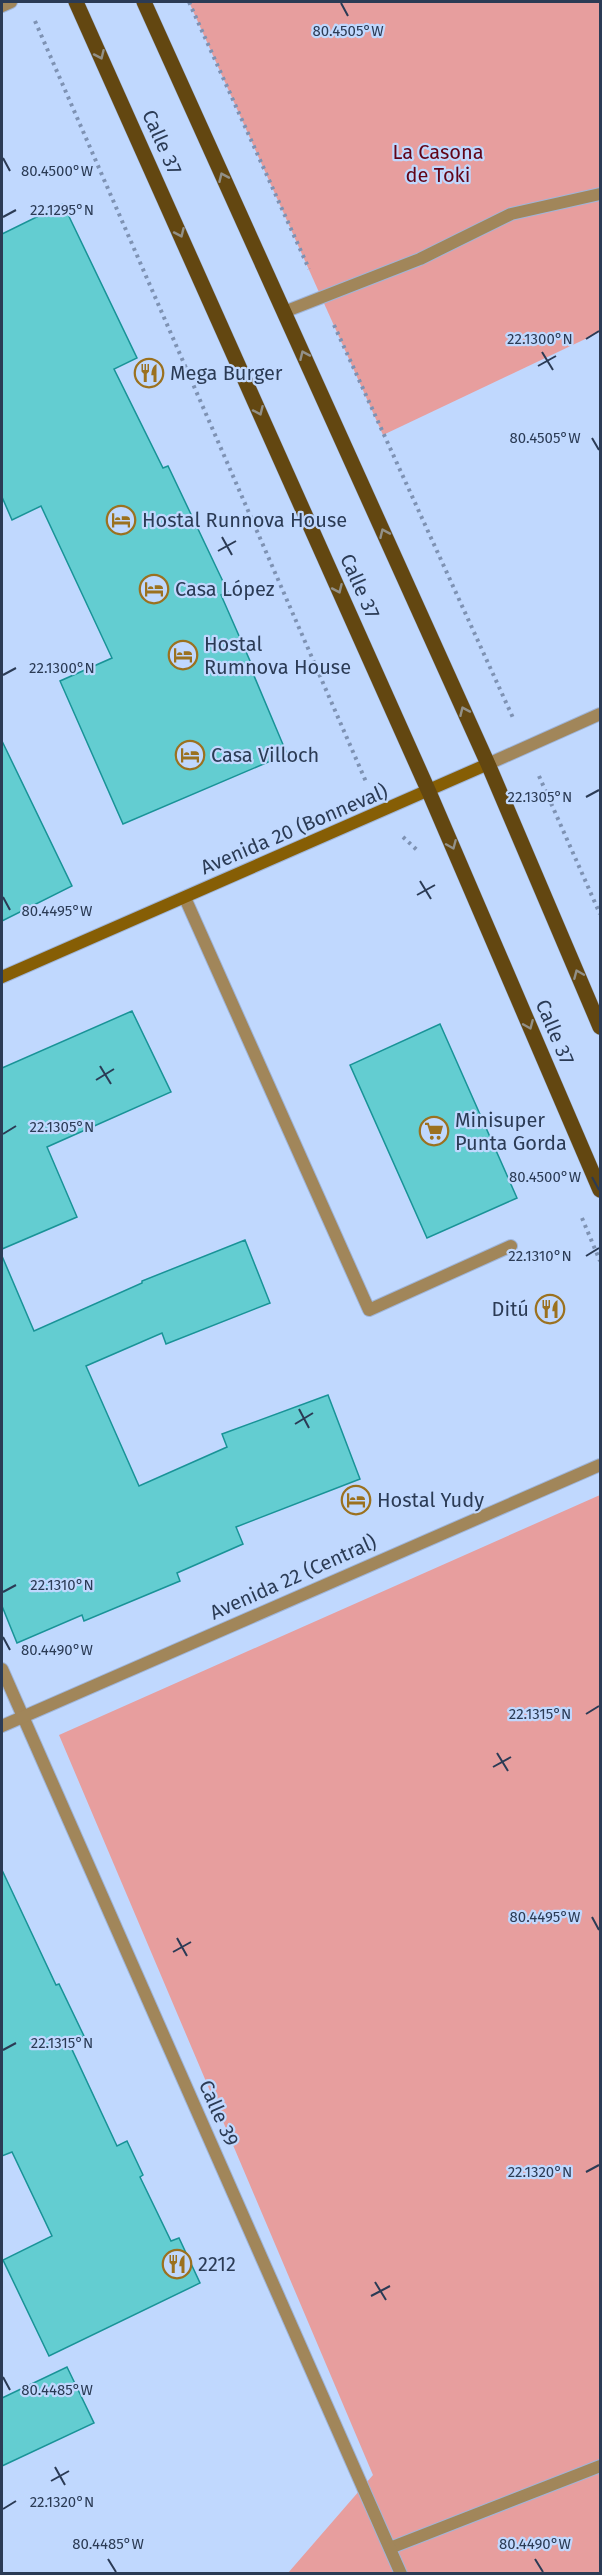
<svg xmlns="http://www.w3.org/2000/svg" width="602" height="2575" font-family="'Fira Sans',sans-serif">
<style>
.green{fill:#e79e9e}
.building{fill:#63cdd1;stroke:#199397;stroke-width:1.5}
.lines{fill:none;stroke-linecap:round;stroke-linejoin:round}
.lane-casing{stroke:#9fb5d9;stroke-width:14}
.street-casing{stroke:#9fb5d9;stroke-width:14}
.secondary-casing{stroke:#9fb5d9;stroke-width:14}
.primary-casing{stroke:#9fb5d9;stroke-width:16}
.path{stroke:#7e92b3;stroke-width:4;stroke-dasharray:3 4.5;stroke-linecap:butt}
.lane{stroke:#a1865a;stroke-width:12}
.street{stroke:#a1865a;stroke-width:12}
.secondary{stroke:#865e05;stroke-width:12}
.primary{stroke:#634711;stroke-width:15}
.oneway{stroke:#929088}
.ticks{fill:none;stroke:#2b3b55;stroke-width:2}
.labels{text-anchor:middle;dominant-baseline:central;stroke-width:4.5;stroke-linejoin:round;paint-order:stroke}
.street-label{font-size:20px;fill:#2b3b55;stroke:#c0d8fe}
.park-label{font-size:20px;fill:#620417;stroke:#c0d8fe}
.poi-label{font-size:20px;fill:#2b3b55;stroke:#c0d8fe;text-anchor:start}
.ticks-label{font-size:15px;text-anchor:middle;fill:#2b3b55;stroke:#c0d8fe;stroke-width:4.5;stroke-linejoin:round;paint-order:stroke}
</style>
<rect width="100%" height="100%" fill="#c0d8fe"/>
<g class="green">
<path d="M189,2H600V332L383,435Z"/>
<path d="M600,1495V2573H288L373,2475L59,1735Z"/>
</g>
<g class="building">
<path d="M63,204L137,358L114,369L163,468L168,466L228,592L221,595L254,670L252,671L287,754L123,824L60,681L112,658L41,506L12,520L2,497V234Z"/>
<path d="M2,741L72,886L2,921Z"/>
<path d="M132,1011L171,1092L47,1147L77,1217L2,1249V1068Z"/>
<path d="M440,1024L517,1198L427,1238L350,1065Z"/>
<path d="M245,1240L270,1303L166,1344L162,1333L86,1366L139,1486L227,1447L222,1434L328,1395L360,1479L236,1527L243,1544L177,1573L180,1581L84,1621L82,1615L17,1643L2,1606V1256L34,1331L142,1283V1281Z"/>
<path d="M2,1870L56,1985L59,1984L84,2036L69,2043L117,2146L127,2141L143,2175L140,2177L171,2241L179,2238L200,2283L49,2356L3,2260L52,2236L12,2152L2,2156Z"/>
<path d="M67,2367L94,2423L2,2466V2398Z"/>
</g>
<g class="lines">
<g class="lane-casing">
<g id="lane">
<path d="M284,312L420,259L511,214L600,194"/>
<path d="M185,898L369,1310L511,1246"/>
<path d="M390,2548L600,2466"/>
</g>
</g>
<g class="street-casing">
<g id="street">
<path d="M2,6L11,2"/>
<path d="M488,764L600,714"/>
<path d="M2,1669L401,2574"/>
<path d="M2,1726L600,1465"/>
</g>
</g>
<g class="secondary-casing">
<path id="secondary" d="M2,977L488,764"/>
</g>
<g class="primary-casing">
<g id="primary">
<path d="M76,2L429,792L600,1190"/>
<path d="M144,2L488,764L600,1027"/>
</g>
</g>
<g class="path">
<path d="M189,2L309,269"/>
<path d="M35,21L367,784"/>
<path d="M334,325L514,720"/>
<path d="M539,776L600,914"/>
<path d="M403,837L417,850"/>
<path d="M582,1218L600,1261"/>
</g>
<use href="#lane" class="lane"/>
<use href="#street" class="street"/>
<use href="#secondary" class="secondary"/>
<use href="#primary" class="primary"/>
</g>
<defs><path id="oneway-chevron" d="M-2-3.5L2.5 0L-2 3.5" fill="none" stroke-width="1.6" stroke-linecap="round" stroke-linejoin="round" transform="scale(1.5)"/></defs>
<g class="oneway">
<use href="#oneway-chevron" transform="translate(100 55) rotate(66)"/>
<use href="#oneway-chevron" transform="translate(223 177) rotate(-114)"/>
<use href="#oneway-chevron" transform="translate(180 233) rotate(66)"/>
<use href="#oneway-chevron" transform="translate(304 355) rotate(-114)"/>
<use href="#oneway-chevron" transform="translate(259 411) rotate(66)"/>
<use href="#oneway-chevron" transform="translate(384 533) rotate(-114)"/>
<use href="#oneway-chevron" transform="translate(338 589) rotate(66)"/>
<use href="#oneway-chevron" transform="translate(464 711) rotate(-114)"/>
<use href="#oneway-chevron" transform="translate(452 845) rotate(67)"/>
<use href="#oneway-chevron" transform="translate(578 974) rotate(-113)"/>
<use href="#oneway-chevron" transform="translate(529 1025) rotate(67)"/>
</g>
<path class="ticks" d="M341,3L348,16M3,158L10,171M3,217L16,210M586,339L599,331M542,352L553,370M538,366L556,356M592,438L599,450M222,537L232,555M218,551L236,541M3,675L16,668M586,797L599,790M420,881L431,899M417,895L435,885M3,897L10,910M100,1066L111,1084M96,1080L114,1069M3,1134L16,1126M592,1177L599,1190M586,1256L599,1248M299,1409L309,1428M295,1424L313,1413M3,1592L16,1585M3,1637L10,1650M586,1714L599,1706M497,1753L508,1771M493,1767L511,1757M592,1917L599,1930M177,1938L187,1956M173,1952L191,1942M3,2050L16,2043M586,2172L599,2165M375,2282L386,2300M371,2296L390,2286M3,2377L10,2390M55,2467L65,2485M51,2481L69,2471M3,2509L16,2501M108,2559L116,2572M535,2559L543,2572"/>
<defs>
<g id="restaurant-ring" transform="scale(1.5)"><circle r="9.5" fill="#c0d8fe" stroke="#9b711f" stroke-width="1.5"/><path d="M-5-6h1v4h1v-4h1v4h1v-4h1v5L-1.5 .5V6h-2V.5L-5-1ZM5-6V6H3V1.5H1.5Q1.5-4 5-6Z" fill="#9b711f"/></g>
<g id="hotel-ring" transform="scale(1.5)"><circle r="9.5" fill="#c0d8fe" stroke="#9b711f" stroke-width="1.5"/><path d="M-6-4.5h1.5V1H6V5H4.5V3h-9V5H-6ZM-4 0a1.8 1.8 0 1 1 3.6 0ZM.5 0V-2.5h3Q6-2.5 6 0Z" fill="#9b711f"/></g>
<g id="supermarket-ring" transform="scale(1.5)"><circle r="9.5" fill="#c0d8fe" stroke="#9b711f" stroke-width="1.5"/><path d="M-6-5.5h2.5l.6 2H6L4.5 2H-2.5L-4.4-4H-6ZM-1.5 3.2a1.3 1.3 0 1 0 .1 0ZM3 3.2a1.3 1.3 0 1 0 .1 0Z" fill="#9b711f"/></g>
</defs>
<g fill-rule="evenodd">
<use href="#restaurant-ring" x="149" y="373"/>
<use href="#hotel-ring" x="121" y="520"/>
<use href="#hotel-ring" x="154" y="589"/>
<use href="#hotel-ring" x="183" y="655"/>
<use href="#hotel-ring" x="190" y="755"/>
<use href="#supermarket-ring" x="434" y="1131"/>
<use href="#restaurant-ring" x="550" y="1309"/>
<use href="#hotel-ring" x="356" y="1500"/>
<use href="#restaurant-ring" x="177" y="2264"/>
</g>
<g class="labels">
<g class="street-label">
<text transform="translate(162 142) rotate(66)">Calle 37</text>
<text transform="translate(360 586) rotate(66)">Calle 37</text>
<text transform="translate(294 829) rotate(-23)">Avenida 20 (Bonneval)</text>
<text transform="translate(555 1032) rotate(67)">Calle 37</text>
<text transform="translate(293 1577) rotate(-24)">Avenida 22 (Central)</text>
<text transform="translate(219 2113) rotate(66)">Calle 39</text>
</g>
<g class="park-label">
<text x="438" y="152">La Casona<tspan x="438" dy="23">de Toki</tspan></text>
</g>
<g class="poi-label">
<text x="170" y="373">Mega Burger</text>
<text x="142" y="520">Hostal Runnova House</text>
<text x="175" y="589">Casa López</text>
<text x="204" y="644">Hostal<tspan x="204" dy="23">Rumnova House</tspan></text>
<text x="211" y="755">Casa Villoch</text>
<text x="455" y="1120">Minisuper<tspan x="455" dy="23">Punta Gorda</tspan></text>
<text x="529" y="1309" text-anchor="end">Ditú</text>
<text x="377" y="1500">Hostal Yudy</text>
<text x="198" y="2264">2212</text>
</g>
</g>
<g class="ticks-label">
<text x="348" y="36">80.4505°W</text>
<text x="57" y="176">80.4500°W</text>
<text x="62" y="215">22.1295°N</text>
<text x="540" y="344">22.1300°N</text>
<text x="545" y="443">80.4505°W</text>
<text x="62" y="673">22.1300°N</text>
<text x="540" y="802">22.1305°N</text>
<text x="57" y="916">80.4495°W</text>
<text x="62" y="1132">22.1305°N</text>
<text x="545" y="1182">80.4500°W</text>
<text x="540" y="1261">22.1310°N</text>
<text x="62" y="1590">22.1310°N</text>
<text x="57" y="1655">80.4490°W</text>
<text x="540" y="1719">22.1315°N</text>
<text x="545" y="1922">80.4495°W</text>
<text x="62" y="2048">22.1315°N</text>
<text x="540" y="2177">22.1320°N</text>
<text x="57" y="2395">80.4485°W</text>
<text x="62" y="2507">22.1320°N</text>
<text x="108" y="2549">80.4485°W</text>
<text x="535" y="2549">80.4490°W</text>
</g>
<rect width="602" height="2575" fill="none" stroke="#2b3b55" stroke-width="6"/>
</svg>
